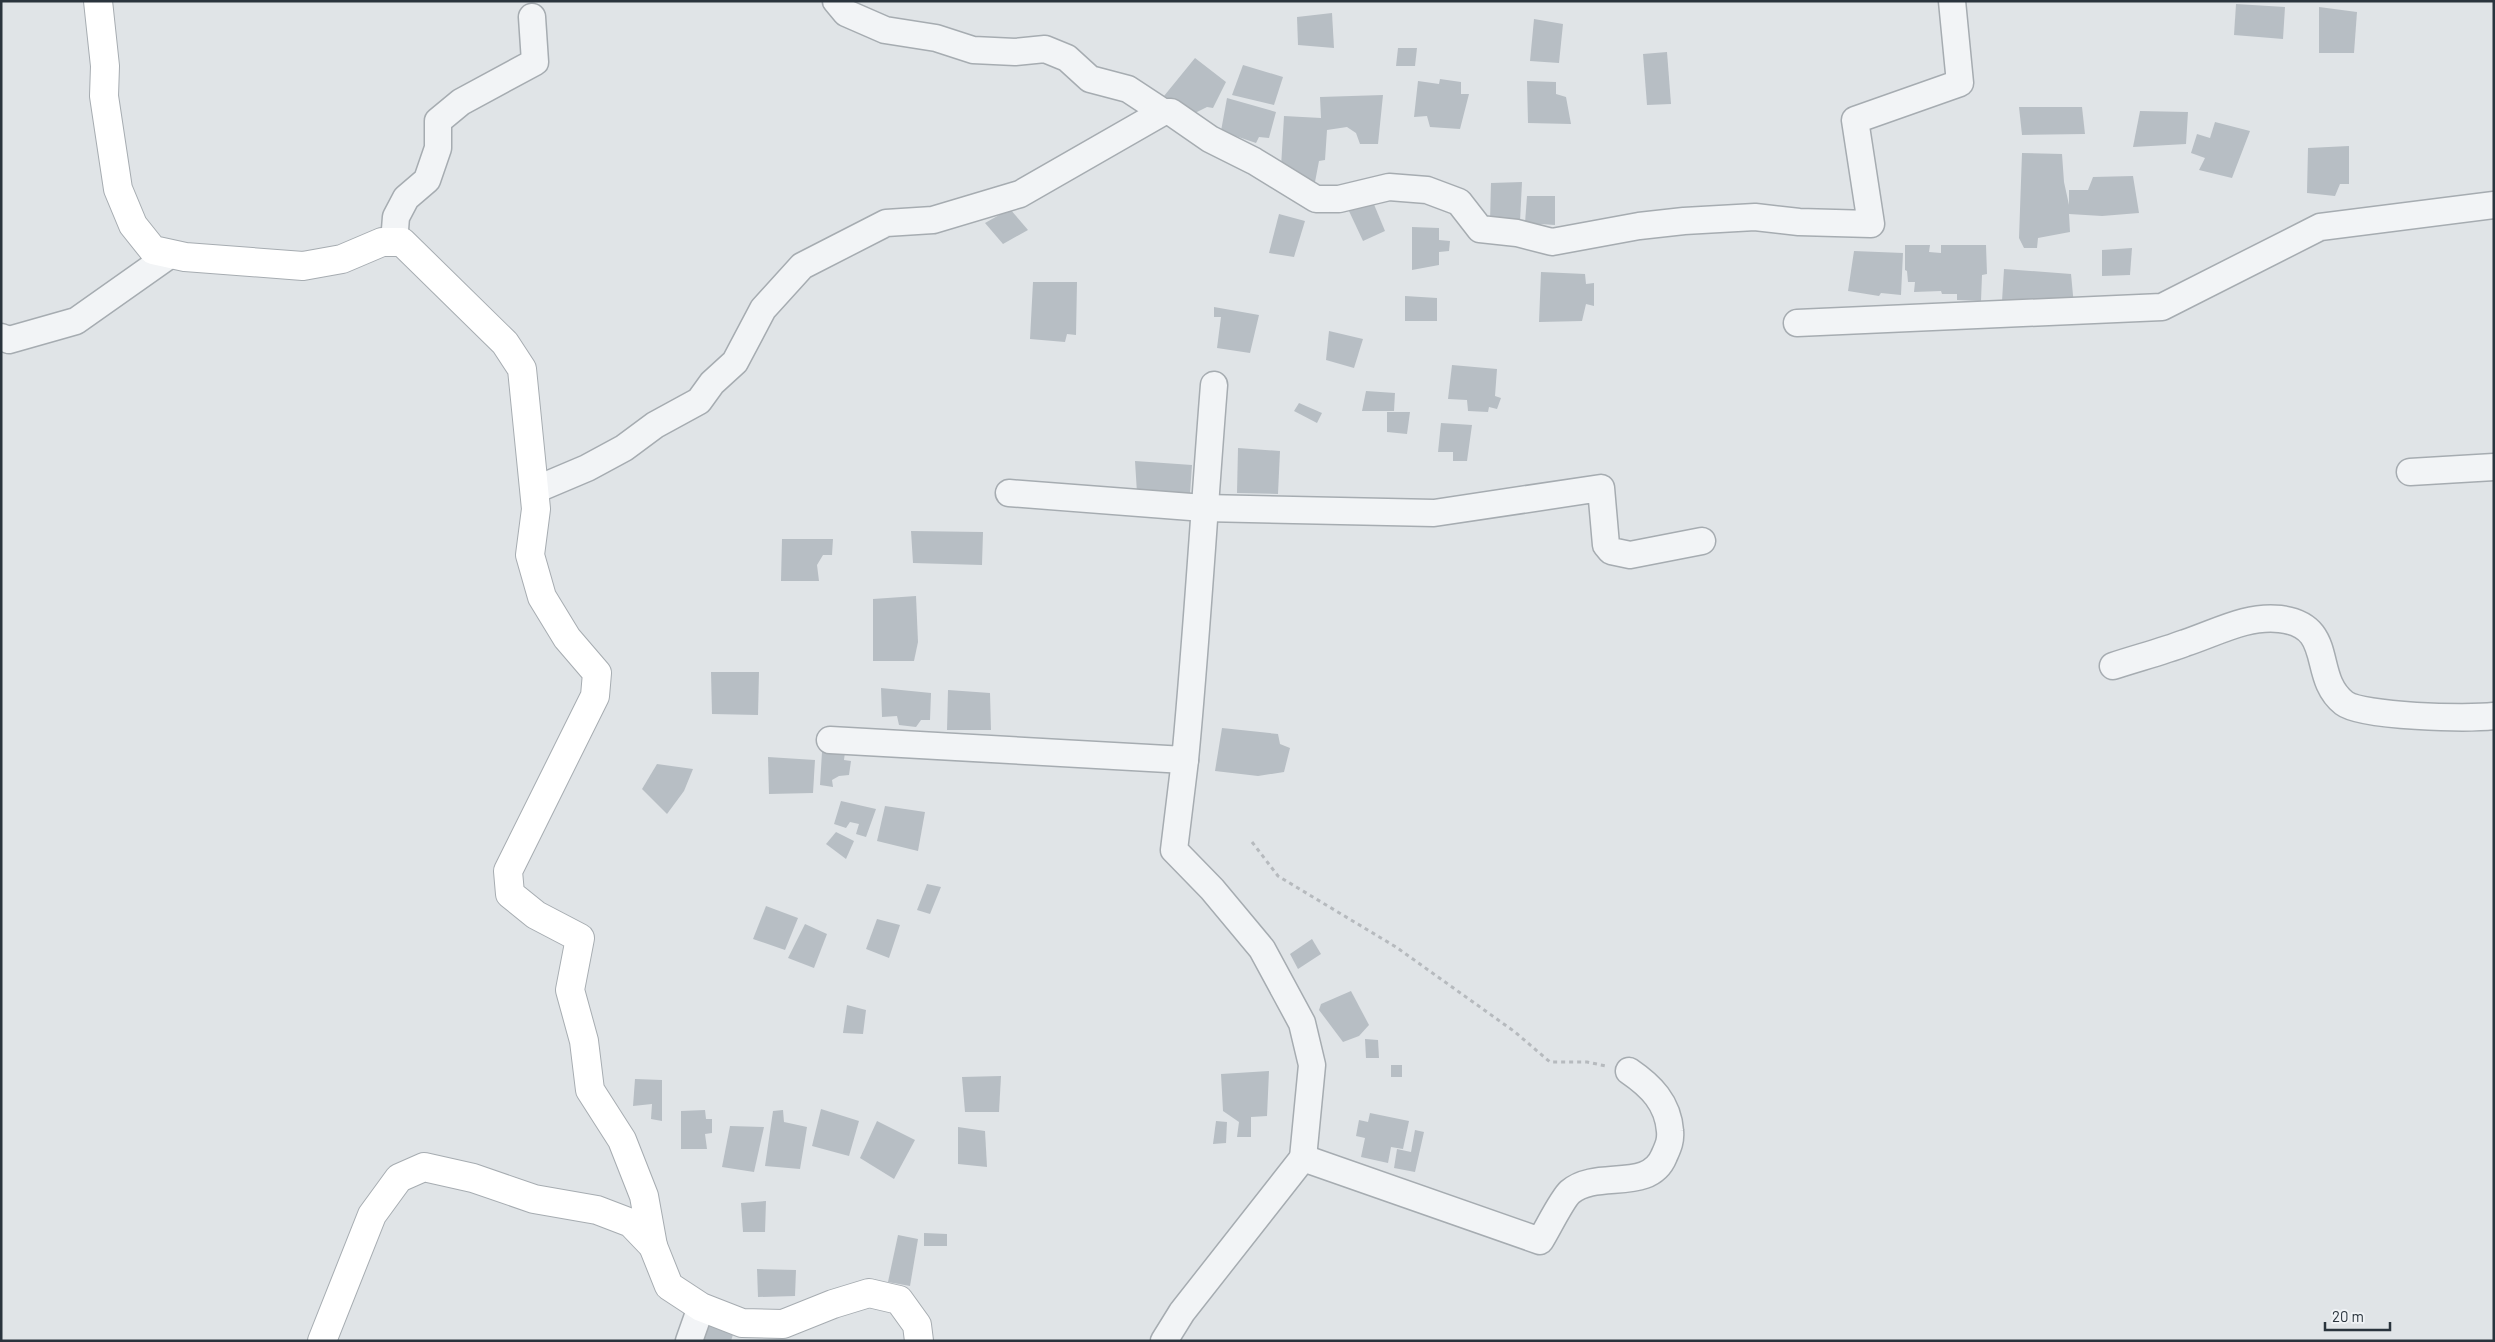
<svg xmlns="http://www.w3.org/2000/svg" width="2495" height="1342" font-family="Barlow,sans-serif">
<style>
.building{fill:#b7bec4}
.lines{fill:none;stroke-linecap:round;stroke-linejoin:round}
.street-casing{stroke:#a6acb1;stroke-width:29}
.secondary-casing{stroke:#a6acb1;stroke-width:30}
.path{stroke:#b6babe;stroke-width:3;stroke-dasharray:4 4;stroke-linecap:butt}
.street{stroke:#f2f4f6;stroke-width:26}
.secondary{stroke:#fff;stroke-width:28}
</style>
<rect width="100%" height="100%" fill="#e0e4e7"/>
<g class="building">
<path d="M2236,4L2285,7L2283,39L2234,35Z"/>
<path d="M2319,7L2357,12L2354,53H2319Z"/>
<path d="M1332,13L1334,48L1298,45L1297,17Z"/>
<path d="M1534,19L1563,24L1559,63L1530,61Z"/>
<path d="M1398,48H1417L1415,66H1396Z"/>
<path d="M1667,52L1671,104L1647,105L1643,54Z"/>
<path d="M1195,58L1226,82L1213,108L1207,107L1195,113L1164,96Z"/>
<path d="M1243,65L1283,77L1274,105L1232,95Z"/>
<path d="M1440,79L1461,82V94H1469L1460,129L1430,127L1427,116L1414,117L1418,81L1439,84Z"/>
<path d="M1527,81L1556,82V94L1566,97L1571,124L1528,123Z"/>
<path d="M1383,95L1378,144H1360L1356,133L1347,127L1327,130L1325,160L1319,161L1315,182L1295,181L1296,170L1281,167L1284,116L1321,118L1320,97Z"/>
<path d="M1227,98L1276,112L1269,138L1259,137L1256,143L1221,131Z"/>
<path d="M2019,107H2082L2085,134L2022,135Z"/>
<path d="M2140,111L2188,112L2186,144L2133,147Z"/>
<path d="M2215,122L2250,131L2232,178L2199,170L2205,158L2191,153L2197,134L2210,138Z"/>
<path d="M2349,146V184H2340L2335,196L2307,193L2308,148Z"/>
<path d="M2022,153L2062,154L2064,182L2069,205V190H2088L2093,177L2133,176L2139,213L2102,216L2069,214L2070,232L2038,238L2037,248H2024L2019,238Z"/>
<path d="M1522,182L1520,222H1490L1491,183Z"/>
<path d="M1527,196H1555V225L1525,223Z"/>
<path d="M1373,202L1385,231L1363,241L1348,209Z"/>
<path d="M1010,209L1028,230L1003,244L985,223Z"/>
<path d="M1279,214L1305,221L1294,257L1269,253Z"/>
<path d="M1412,227L1439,228V240L1450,241L1449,251L1439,252V265L1412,270Z"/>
<path d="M1905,245H1930L1929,252L1941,253V245H1986L1987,274L1982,275L1981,301L1957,300V294H1942L1941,291L1914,292L1915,282H1908L1907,271L1905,270Z"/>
<path d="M2132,248L2130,275L2102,276V250Z"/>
<path d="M1854,251L1903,253L1901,295L1881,293L1879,296L1848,291Z"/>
<path d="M2004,269L2071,274L2074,306L2002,301Z"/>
<path d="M1541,272L1585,274L1586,284L1594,283V306L1586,304L1582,321L1539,322Z"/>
<path d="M1033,282H1077L1076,335L1067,334L1065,342L1030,339Z"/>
<path d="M1405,296L1437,298V321H1405Z"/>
<path d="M1214,307L1259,315L1250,353L1217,348L1221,317H1214Z"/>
<path d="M1329,331L1363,339L1354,368L1326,360Z"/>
<path d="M1452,365L1497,369L1495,396L1501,398L1497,409L1489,407L1488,412L1468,411L1467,400L1448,399Z"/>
<path d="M1366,391L1395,393L1394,411H1362Z"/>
<path d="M1299,403L1322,413L1317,423L1294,411Z"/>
<path d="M1387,412H1410L1407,434L1387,432Z"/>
<path d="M1441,423L1472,425L1467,461H1453V452H1438Z"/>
<path d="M1238,448L1280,451L1278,494L1237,493Z"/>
<path d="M1135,461L1192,465L1190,494L1137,493Z"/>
<path d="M911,531L983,532L982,565L913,563Z"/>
<path d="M782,539H833L832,555H823L817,565L819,581H781Z"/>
<path d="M916,596L918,642L914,661H873V599Z"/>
<path d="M711,672H759L758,715L712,714Z"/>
<path d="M881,688L931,693L930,720H921L916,727L899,725L897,716L882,717Z"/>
<path d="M948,690L990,693L991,730H947Z"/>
<path d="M1222,728L1278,734L1280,744L1290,748L1284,772L1258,776L1215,771Z"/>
<path d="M822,752H845L844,760L851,761L849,775L839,776L832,780L833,787L820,785Z"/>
<path d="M768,757L815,760L813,793L769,794Z"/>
<path d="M657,764L693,769L684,791L667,814L642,789Z"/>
<path d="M841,801L876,809L866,837L856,834L859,824L850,822L846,828L834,824Z"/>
<path d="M885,806L925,812L918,851L877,841Z"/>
<path d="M836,832L854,841L846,859L826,844Z"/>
<path d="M927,884L941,887L930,914L917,910Z"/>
<path d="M766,906L798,918L785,950L753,939Z"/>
<path d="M877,919L900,925L889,958L866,949Z"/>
<path d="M805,924L827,934L814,968L788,958Z"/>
<path d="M1312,939L1321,954L1298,969L1290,954Z"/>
<path d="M1351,991L1369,1025L1359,1036L1343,1042L1319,1010L1321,1004Z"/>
<path d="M847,1005L866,1010L863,1034L843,1033Z"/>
<path d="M1365,1039L1378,1040L1379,1058H1366Z"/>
<rect x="1391" y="1065" width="11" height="12"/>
<path d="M1269,1071L1267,1116L1251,1117V1137H1237L1239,1122L1223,1111L1221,1074Z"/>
<path d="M1001,1076L999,1112H965L962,1077Z"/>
<path d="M635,1079L662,1080V1121L651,1119L652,1104L633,1106Z"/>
<path d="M821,1109L859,1121L849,1156L812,1146Z"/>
<path d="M705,1110L706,1119H712V1133L705,1134L707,1149H681V1111Z"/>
<path d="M783,1110L784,1122L807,1127L800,1169L765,1166L773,1111Z"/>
<path d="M1370,1113L1409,1121L1403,1149L1391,1147L1388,1163L1361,1157L1365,1138L1356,1136L1359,1120L1368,1122Z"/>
<path d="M877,1121L915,1140L894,1179L860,1158Z"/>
<path d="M1216,1121L1227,1122L1226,1143L1213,1144Z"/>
<path d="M730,1126L764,1127L754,1172L722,1167Z"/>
<path d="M958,1127L985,1131L987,1167L958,1164Z"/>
<path d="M1415,1130L1424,1132L1415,1172L1394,1168L1397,1149L1411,1152Z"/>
<path d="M766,1201L765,1232H743L741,1203Z"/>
<path d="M924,1233L947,1234V1246H924Z"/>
<path d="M898,1235L918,1239L910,1286L888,1282Z"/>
<path d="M757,1269L796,1270L795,1296L758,1297Z"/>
<path d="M704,1316L735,1328L731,1341H697Z"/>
</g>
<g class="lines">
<g class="street-casing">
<g id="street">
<path d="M836,1L846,13L885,30L936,38L973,50L1015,52L1045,49L1067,58L1090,79L1128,89L1163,112H1171L1210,139L1254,161L1316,199H1339L1389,187L1427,190L1459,202L1480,229L1517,233L1552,242L1639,226L1684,221L1755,217L1799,222L1871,224L1855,120L1960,83L1952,1"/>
<path d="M394,242L396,217L406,198L427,180L438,148V121L461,102L535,62L532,17"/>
<path d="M1797,323L2162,307L2320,227L2494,205"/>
<path d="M1,337L9,340L76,321L171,254"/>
<path d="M2410,472L2494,467"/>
<path d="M535,490L587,468L624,448L655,425L699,401L712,383L735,362L763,309L802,266L886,223L933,220L1020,194L1163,112"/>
<path d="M1009,493L1204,508L1434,513L1601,488L1606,545L1611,551L1630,555L1702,541"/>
<path d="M2113,666C2137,658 2161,652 2185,643C2216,633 2247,615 2280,619C2337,626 2310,676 2344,703C2362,717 2468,719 2494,716"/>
<path d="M830,740L1185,760C1197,635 1204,510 1214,385"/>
<path d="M1185,760L1174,850L1212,889L1262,949L1302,1023L1312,1065L1303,1158"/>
<path d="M689,1341L701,1307"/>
<path d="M1164,1341L1182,1312L1303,1158L1540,1241C1547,1230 1562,1199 1570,1192C1597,1169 1649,1193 1664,1156C1668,1147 1671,1141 1670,1131C1668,1103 1651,1086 1629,1071"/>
</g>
</g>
<g class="secondary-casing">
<g id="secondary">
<path d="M98,1L105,66L104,96L118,189L133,225L153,250L185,257L303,266L342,259L382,242H402L505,343L522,369L536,509L530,555L542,597L567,638L597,673L595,696L508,871L510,894L536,915L580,938L570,990L584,1041L590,1090L622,1140L644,1196L653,1246"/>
<path d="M322,1341L372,1215L399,1178L424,1167L473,1178L534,1199L597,1210L631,1223L653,1246L669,1286L701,1307L742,1323L783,1324L833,1304L869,1293L899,1300L917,1325L919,1341"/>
</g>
</g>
<path class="path" d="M1252,842L1278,876L1396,947L1515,1032L1550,1062H1587L1606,1066"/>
<use href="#street" class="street"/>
<use href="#secondary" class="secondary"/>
</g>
<rect width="2495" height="1342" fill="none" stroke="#2a343d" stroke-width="5"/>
<path d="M2325 1322v8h65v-8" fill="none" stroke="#2a343d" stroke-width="2.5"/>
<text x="2332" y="1322" font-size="15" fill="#2a343d" stroke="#eff2f5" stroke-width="4" paint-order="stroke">20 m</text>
</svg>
